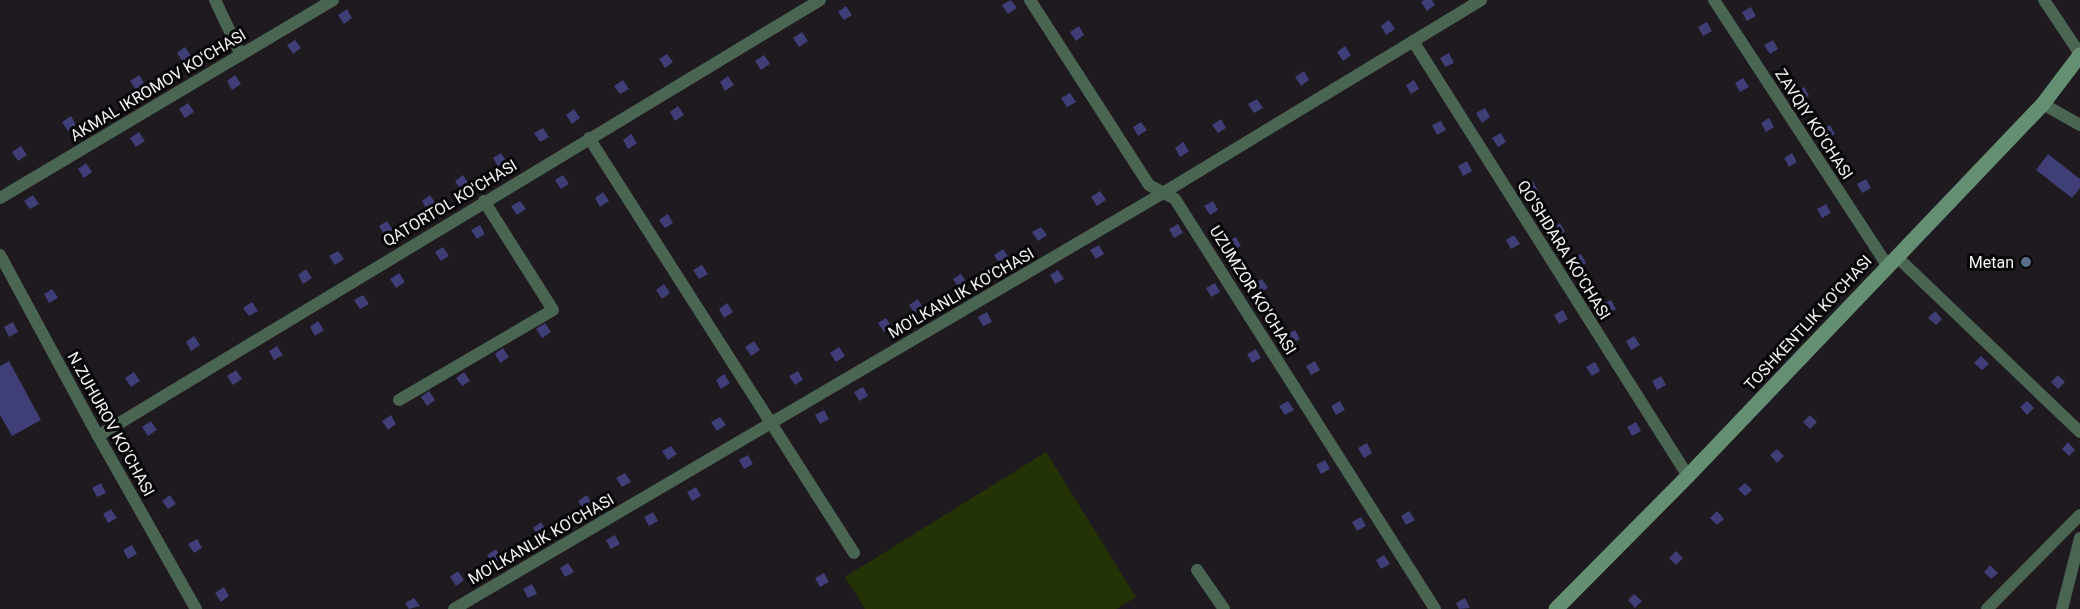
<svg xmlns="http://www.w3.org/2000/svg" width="2080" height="609" font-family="Roboto,sans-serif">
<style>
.green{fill:#243306}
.building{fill:#3f3e77}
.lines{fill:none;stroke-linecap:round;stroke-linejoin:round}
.minor{stroke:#4b6553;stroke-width:12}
.secondary{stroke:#648f72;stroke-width:15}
.service-dot{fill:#5c6f8a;stroke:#070608;stroke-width:2}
.labels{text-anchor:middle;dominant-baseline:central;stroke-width:6;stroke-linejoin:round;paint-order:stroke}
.street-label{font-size:16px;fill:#f6f2f6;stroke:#070608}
.poi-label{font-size:16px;fill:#f6f2f6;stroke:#070608;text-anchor:end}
</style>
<rect width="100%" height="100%" fill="#1e1a1f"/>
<path class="green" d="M1046,452L1136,597L1116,609H865L845,577Z"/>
<g class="building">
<path d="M1011,0L1017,8L1008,14L1002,5Z"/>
<path d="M1424,0H1432L1435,5L1427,11L1421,2Z"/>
<path d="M846,6L852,15L844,20L838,12Z"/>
<path d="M1751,7L1756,16L1747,21L1742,12Z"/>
<path d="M347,9L352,18L344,24L338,15Z"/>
<path d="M1389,20L1395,29L1386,35L1381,26Z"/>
<path d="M1707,22L1712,31L1703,36L1698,27Z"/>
<path d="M1079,26L1084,35L1076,41L1070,32Z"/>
<path d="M802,32L808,41L799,47L793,38Z"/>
<path d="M295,40L301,48L293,54L287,45Z"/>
<path d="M1773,40L1778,49L1770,54L1764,45Z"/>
<path d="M1345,46L1351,55L1343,61L1337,52Z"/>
<path d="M185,47L191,56L183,62L177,53Z"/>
<path d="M1449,53L1454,63L1445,67L1440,58Z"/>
<path d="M667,54L673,62L665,68L659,59Z"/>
<path d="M764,55L770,64L761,70L755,61Z"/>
<path d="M1304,71L1309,80L1301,86L1295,77Z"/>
<path d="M139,75L145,84L136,90L130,81Z"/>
<path d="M235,75L241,84L232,90L227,81Z"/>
<path d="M728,76L734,85L725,91L720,82Z"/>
<path d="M1743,78L1749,87L1740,92L1735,83Z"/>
<path d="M623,80L629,89L620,94L614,86Z"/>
<path d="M1414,80L1419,89L1411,94L1406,85Z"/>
<path d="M1804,87L1809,96L1801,101L1795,91Z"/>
<path d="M1070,93L1076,102L1067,107L1061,98Z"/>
<path d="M1257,99L1263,108L1254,113L1248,104Z"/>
<path d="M188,103L194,112L185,118L179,109Z"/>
<path d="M678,106L684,115L675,121L670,112Z"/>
<path d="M1485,108L1490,117L1482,123L1476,113Z"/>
<path d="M574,109L580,118L572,124L566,115Z"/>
<path d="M71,116L76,125L68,131L62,122Z"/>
<path d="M1769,118L1774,127L1766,132L1761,123Z"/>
<path d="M1221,119L1226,128L1218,133L1212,125Z"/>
<path d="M1441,121L1446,130L1437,135L1432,125Z"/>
<path d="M1141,122L1147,130L1138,136L1133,127Z"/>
<path d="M1830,125L1835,134L1826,139L1821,130Z"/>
<path d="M543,128L549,137L540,142L534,133Z"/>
<path d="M139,132L145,141L136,147L130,138Z"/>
<path d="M1501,133L1506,142L1498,147L1492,138Z"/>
<path d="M631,134L637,143L628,149L623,140Z"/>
<path d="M1183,142L1189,151L1180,157L1175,148Z"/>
<path d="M21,146L27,155L18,161L12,152Z"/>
<path d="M501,153L507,162L498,167L493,158Z"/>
<path d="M1792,153L1797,162L1789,167L1784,158Z"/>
<path d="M2048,154L2080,179V188L2072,198L2036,170Z"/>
<path d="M1467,161L1472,171L1463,176L1458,166Z"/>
<path d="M86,163L92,172L84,178L78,169Z"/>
<path d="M463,175L469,184L461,190L455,181Z"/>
<path d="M563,175L569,184L561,189L555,180Z"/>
<path d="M1866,179L1871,188L1862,193L1857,184Z"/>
<path d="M1533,181L1538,191L1530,195L1524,186Z"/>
<path d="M1100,191L1106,200L1097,206L1091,197Z"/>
<path d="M603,192L609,201L600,207L595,198Z"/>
<path d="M33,195L39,204L30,209L24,201Z"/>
<path d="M430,195L436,204L427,210L422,201Z"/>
<path d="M520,201L526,209L517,215L511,206Z"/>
<path d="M1213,201L1218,210L1210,215L1204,206Z"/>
<path d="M1826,204L1831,213L1822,218L1817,209Z"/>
<path d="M668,214L673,223L665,228L659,220Z"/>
<path d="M387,221L393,230L384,235L379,226Z"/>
<path d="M1560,223L1565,232L1556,237L1552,228Z"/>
<path d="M1178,224L1183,233L1174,238L1169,229Z"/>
<path d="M480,225L485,234L477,239L471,230Z"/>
<path d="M1041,227L1047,235L1038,241L1032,232Z"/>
<path d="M1514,235L1520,244L1511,249L1506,240Z"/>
<path d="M1236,237L1241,246L1232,251L1227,242Z"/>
<path d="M1099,245L1104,254L1096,259L1090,250Z"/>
<path d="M443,247L449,256L441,261L435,252Z"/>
<path d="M1003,249L1009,258L1000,264L994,255Z"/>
<path d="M338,251L344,259L335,265L329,256Z"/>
<path d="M1581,254L1586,263L1577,268L1572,259Z"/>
<path d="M702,265L708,274L699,279L693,270Z"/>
<path d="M306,269L312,278L303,284L298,275Z"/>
<path d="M1058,270L1064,279L1055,284L1050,275Z"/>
<path d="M399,273L405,282L396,288L390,279Z"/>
<path d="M961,274L967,283L959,288L953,279Z"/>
<path d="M1262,279L1268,288L1259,293L1253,284Z"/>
<path d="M1215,283L1220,292L1211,297L1206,288Z"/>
<path d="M664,284L670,293L662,299L656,290Z"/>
<path d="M52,289L58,298L49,303L44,294Z"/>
<path d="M363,295L369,304L360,309L354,300Z"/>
<path d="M918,299L923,308L915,314L909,305Z"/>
<path d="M1611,300L1616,309L1607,314L1602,304Z"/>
<path d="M252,302L258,311L249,316L243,308Z"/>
<path d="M727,303L733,312L724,318L719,309Z"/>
<path d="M1563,310L1568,319L1559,324L1554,315Z"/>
<path d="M1935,311L1942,319L1936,325L1928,318Z"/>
<path d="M987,312L992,322L983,326L978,317Z"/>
<path d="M886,318L892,327L884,332L878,323Z"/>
<path d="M318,321L324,330L315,336L310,327Z"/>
<path d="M13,322L18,332L9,337L4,327Z"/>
<path d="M545,323L551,332L542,338L536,329Z"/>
<path d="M1295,330L1300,339L1291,344L1286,335Z"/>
<path d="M194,336L200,345L191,351L186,342Z"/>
<path d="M1634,336L1640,345L1631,350L1626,341Z"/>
<path d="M754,341L760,350L751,356L745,347Z"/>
<path d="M277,346L283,355L274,360L269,351Z"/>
<path d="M839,347L845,356L836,362L830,353Z"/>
<path d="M503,348L509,357L500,363L495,354Z"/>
<path d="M1256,349L1261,358L1252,363L1247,354Z"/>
<path d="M1981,356L1989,364L1982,370L1974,363Z"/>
<path d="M9,361L41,420L12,436L0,415V366Z"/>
<path d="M1315,361L1320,370L1311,375L1306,366Z"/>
<path d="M1595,362L1600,371L1592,376L1586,367Z"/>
<path d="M236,370L242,379L233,385L227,376Z"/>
<path d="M798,371L803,380L795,385L789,376Z"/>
<path d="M134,372L140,381L131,387L125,378Z"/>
<path d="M464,372L470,381L462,386L456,378Z"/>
<path d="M724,374L730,383L721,389L716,380Z"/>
<path d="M2058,375L2065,382L2058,389L2051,382Z"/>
<path d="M1661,376L1666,385L1657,390L1652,381Z"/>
<path d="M863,387L868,396L859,401L854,392Z"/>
<path d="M429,391L435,400L427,406L421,397Z"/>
<path d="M1288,401L1294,410L1285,415L1279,406Z"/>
<path d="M1340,401L1345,410L1336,415L1331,406Z"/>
<path d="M2027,401L2034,408L2027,415L2020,407Z"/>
<path d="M824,410L829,419L820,424L815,415Z"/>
<path d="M391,415L396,424L388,430L382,421Z"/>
<path d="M1810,415L1817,422L1810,429L1803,422Z"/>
<path d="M720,417L726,425L717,431L711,422Z"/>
<path d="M151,421L157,430L148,436L142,427Z"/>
<path d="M1636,422L1641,431L1632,436L1627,427Z"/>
<path d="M2068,442L2075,450L2069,456L2062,449Z"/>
<path d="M1367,443L1372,453L1364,458L1358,448Z"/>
<path d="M671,446L677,454L668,460L662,451Z"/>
<path d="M1777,449L1784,456L1777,463L1770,455Z"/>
<path d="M748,455L753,464L744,469L739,460Z"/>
<path d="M1325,460L1330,469L1321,474L1316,465Z"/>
<path d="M625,473L631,482L622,487L616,478Z"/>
<path d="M101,483L106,493L97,497L92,488Z"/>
<path d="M1745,483L1752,490L1745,496L1738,489Z"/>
<path d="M696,487L701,496L692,501L687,492Z"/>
<path d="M170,495L176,504L168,509L162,501Z"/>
<path d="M587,495L592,504L584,510L578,501Z"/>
<path d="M111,509L117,518L108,523L103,514Z"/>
<path d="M1409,511L1415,520L1406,525L1401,516Z"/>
<path d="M1717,511L1724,519L1717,525L1710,518Z"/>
<path d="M653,512L658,521L649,526L644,517Z"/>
<path d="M1361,517L1366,526L1357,531L1352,522Z"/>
<path d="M541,522L547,531L539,537L533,528Z"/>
<path d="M615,535L620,544L611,549L606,540Z"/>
<path d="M197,539L202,548L194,553L188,544Z"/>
<path d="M132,545L137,554L128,559L123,550Z"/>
<path d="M496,549L501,558L493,564L487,555Z"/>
<path d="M1676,551L1683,558L1676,565L1669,558Z"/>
<path d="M1384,555L1390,564L1381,569L1376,560Z"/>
<path d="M568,563L574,572L565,577L560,568Z"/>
<path d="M1990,565L1998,573L1991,579L1984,572Z"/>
<path d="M458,571L464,580L456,586L450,577Z"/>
<path d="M824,573L829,582L820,587L815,578Z"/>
<path d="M532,584L537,594L528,598L523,589Z"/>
<path d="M224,587L229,596L221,602L215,593Z"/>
<path d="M1634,594L1642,601L1635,608L1628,600Z"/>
<path d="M414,598L420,606L409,609L405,603Z"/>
<path d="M1465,598L1470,608L1459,609L1456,603Z"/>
</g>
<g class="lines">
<g class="minor">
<path d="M215,0L241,55"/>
<path d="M1030,0L1149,185L1175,199L1435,609"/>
<path d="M1714,0L1887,265"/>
<path d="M2044,0L2080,54"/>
<path d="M1413,41L1688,476"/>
<path d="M2043,104L2080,125"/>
<path d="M589,138L854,553"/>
<path d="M0,198L333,0"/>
<path d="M0,255L98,436L196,609"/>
<path d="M1896,256L2080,432"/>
<path d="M399,400L553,310L484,201"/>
<path d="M98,436L820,0"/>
<path d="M1197,570L1224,609"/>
<path d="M454,609L1163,193L1481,0"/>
<path d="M1987,609L2080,515"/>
<path d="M2062,609L2080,538"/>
</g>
<path class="secondary" d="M1556,609L1688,476L2043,104L2080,55"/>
</g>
<circle class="service-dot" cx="2026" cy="262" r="6"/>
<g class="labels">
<g class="street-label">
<text transform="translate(158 85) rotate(-31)">AKMAL IKROMOV KO'CHASI</text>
<text transform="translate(1814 124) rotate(57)">ZAVQIY KO'CHASI</text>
<text transform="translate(450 203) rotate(-31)">QATORTOL KO'CHASI</text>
<text transform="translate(1564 250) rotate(58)">QO'SHDARA KO'CHASI</text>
<text transform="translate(1253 290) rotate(58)">UZUMZOR KO'CHASI</text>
<text transform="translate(961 293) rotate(-30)">MO'LKANLIK KO'CHASI</text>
<text transform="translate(1808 323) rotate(-47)">TOSHKENTLIK KO'CHASI</text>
<text transform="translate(111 424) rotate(61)">N.ZUHUROV KO'CHASI</text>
<text transform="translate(541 539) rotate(-30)">MO'LKANLIK KO'CHASI</text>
</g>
<g class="poi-label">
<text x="2014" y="262">Metan</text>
</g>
</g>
</svg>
